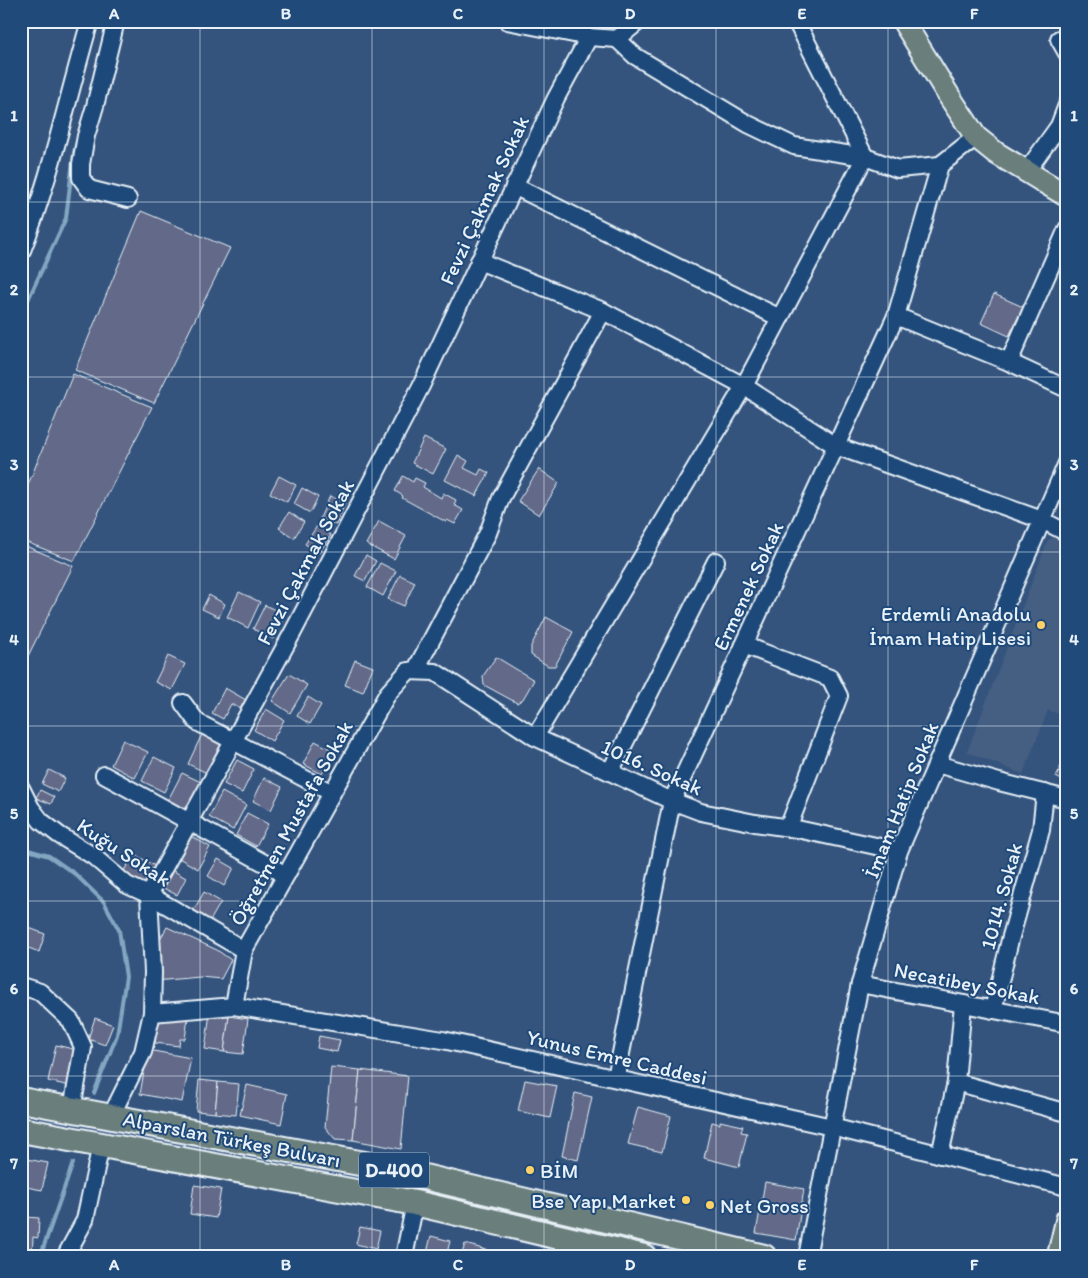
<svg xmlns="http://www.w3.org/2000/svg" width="1088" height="1278" font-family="Itim,sans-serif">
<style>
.built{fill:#455e83}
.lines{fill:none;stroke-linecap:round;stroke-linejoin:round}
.stream{stroke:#83a7c1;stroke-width:4}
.building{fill:#646b89;stroke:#e8f1f8}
.minor-casing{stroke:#e8f1f8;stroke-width:20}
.major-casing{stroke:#e8f1f8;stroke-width:25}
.highway-casing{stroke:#e8f1f8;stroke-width:28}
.minor{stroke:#1f4a7a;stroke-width:16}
.major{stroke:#6b7f7c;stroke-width:21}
.highway{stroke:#6b7f7c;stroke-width:24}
.grid{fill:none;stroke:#e8f1f8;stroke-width:1;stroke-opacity:0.55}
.poi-dot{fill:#ffd166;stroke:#1f4a7a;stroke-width:2}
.labels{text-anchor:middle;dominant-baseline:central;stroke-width:4;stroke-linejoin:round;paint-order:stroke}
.shield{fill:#1f4a7a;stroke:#acbfd2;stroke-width:1}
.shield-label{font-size:20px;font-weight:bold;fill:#e8f1f8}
.street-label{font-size:21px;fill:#e8f1f8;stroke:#1f4a7a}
.poi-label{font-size:21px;fill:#e8f1f8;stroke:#1f4a7a;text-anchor:end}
.neatline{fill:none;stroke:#e8f1f8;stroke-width:2}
.grid-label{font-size:16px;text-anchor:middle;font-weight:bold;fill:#e8f1f8}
</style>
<rect width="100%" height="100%" fill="#34547e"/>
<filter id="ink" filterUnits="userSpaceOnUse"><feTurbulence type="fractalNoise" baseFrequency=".02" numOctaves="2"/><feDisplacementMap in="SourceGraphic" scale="10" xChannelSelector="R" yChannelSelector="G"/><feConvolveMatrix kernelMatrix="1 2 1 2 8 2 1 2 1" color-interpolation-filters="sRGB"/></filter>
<g filter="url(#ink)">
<path class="built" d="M1060,535L1067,538V717L1048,710L1023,774L967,752L1048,540Z"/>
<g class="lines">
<g class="stream">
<path d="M21,315L66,218L74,152L77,141"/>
<path d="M21,848L49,856L75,874L104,902L119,930L126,977L117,1035L94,1093"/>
<path d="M40,1257L73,1163"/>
</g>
</g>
<g class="building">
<path d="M141,211L230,248L154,403L75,370Z"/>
<path d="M994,294L1023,307L1009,336L981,323Z"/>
<path d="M73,374L152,407L74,561L21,540V502Z"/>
<path d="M424,438L446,449L433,474L412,463Z"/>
<path d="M458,455L468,461L464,468L478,475L481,469L489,473L476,496L445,480Z"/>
<path d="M539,469L559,483L539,515L518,501Z"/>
<path d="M279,476L296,485L287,502L270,493Z"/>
<path d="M403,476L413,482L415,478L425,483L423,487L441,498L443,493L456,500L454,505L463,510L455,524L447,520L446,522L402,498L403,496L395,491Z"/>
<path d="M302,488L318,497L310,513L294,504Z"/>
<path d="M330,496L345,503L336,525L320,518Z"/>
<path d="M289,512L304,522L294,538L279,528Z"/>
<path d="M379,521L406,536L394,559L366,544Z"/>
<path d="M317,526L331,535L319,553L305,544Z"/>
<path d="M21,544L73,566L21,670Z"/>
<path d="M366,555L376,561L365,581L355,576Z"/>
<path d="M380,563L396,571L383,596L367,587Z"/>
<path d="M400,575L415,582L404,606L388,599Z"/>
<path d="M239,592L260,602L248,628L227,617Z"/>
<path d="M209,595L225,604L219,617L202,609Z"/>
<path d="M265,605L285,615L273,639L253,629Z"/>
<path d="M546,617L573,632L555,666H548L531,655V646Z"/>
<path d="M168,656L185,664L172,690L155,682Z"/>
<path d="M496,657L534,680L523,699L517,703L484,685L483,676Z"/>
<path d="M355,660L373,667L363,692L345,685Z"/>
<path d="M289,674L307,685L290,713L272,701Z"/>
<path d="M225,688L246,700L241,709L231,704L223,719L212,713Z"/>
<path d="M308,697L321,705L310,724L297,716Z"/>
<path d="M266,709L284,720L272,741L254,730Z"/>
<path d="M203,732L224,743L209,774L188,764Z"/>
<path d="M123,740L148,752L135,778L111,765Z"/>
<path d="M315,741L334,751L322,774L303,764Z"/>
<path d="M1067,753V783L1056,777Z"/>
<path d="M154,757L176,768L164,792L142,781Z"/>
<path d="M237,760L254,769L242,793L224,784Z"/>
<path d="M49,770L65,778L58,792L42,784Z"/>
<path d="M182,773L201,782L187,810L168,800Z"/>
<path d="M264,778L282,787L271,810L253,801Z"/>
<path d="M40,790L54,797L51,804L36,798Z"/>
<path d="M222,792L246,805L233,830L209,817Z"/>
<path d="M247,813L268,824L256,846L236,835Z"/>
<path d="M189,835L210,847L198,869L177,857Z"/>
<path d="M134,854L155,866L143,886L122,874Z"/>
<path d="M218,859L234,868L224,886L208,876Z"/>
<path d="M170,869L186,878L177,895L161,887Z"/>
<path d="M204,892L221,902L210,921L193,911Z"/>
<path d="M21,925L45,934L39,952L21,945Z"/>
<path d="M167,927L217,950L231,960L221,979L200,977L155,981L160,939Z"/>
<path d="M210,1013L229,1016L224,1052L205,1049Z"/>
<path d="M164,1014L188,1018L185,1039H180L179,1046L155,1043L158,1020H164Z"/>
<path d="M229,1016L248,1019L243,1054L224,1052Z"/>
<path d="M95,1018L113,1025L105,1045L88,1039Z"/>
<path d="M319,1036L340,1040L337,1052L317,1048Z"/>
<path d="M56,1045L77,1050L70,1086L48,1081Z"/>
<path d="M148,1050L191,1058L182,1102L140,1094Z"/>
<path d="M331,1067L360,1070L353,1140L335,1139L325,1127Z"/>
<path d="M360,1070L408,1076L401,1149L353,1140Z"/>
<path d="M199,1080L218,1082L215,1113L196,1111Z"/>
<path d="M525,1080L557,1086L550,1118L518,1111Z"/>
<path d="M218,1082L239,1084L236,1115L215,1113Z"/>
<path d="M247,1085L287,1094L281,1124L240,1115Z"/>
<path d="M575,1093L592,1097L578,1160L562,1156Z"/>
<path d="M638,1107L671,1116L662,1152L628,1144Z"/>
<path d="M720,1121L743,1126L741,1132L747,1133L739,1167L704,1158L712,1122L720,1124Z"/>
<path d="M21,1158L48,1163L42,1190L21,1186Z"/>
<path d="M765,1182L804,1189L796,1240L756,1233Z"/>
<path d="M194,1185L221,1189L216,1218L190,1214Z"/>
<path d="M26,1217L39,1218L38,1238L33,1237L32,1257H21V1225H26Z"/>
<path d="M360,1227L380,1231L376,1249L356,1244Z"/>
<path d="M431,1236L450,1241L446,1257H426Z"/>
<path d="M465,1244L483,1249L480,1257H461Z"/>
<path d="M483,1249L496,1253L495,1257H480Z"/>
</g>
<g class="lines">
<g class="minor-casing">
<g id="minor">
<path d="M116,21L95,106L86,136L81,164V178L89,189L128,199"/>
<path d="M507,21L589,37L617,39L639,21"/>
<path d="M617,39L635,56L748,124L794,146L865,157L898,169L940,165"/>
<path d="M1059,39L1067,53"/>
<path d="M1026,172L1059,126L1067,105"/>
<path d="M514,186L780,318"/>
<path d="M21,253C51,178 67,99 90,21"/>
<path d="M479,261L603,311L744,386L836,446L1042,520L1067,533"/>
<path d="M896,316L1009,362L1067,389"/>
<path d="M1009,362L1067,229"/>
<path d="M744,645L830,678L839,696L788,828"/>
<path d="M415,671L488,533L501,498L603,311"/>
<path d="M183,703L197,722L332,793"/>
<path d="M535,737L744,386L865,157L796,21"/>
<path d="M937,764L999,782L1067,799"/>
<path d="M610,772L716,561"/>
<path d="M104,775L286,875"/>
<path d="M21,788L31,808L41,821L59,835L93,856L127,885L149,895L244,950"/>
<path d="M860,984L1067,1024"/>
<path d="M21,986L40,992L71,1021L83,1047L72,1109"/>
<path d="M234,1006L244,950L388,693L408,671L435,672L535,737L672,801L701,812L755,823L797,829L899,851"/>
<path d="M993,1010L1010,940L1041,830L1045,793"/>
<path d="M152,1013L234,1006L443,1040L832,1127L1067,1187"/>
<path d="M616,1078L672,801L896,316L940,165L976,137"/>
<path d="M956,1082L1067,1113"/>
<path d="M111,1116L143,1052L152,1013L153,972L149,895L293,632L421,386L556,98L589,37"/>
<path d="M940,1155L956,1082L963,1004"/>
<path d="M65,1257L85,1220L101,1145"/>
<path d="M404,1257L415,1203"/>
<path d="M807,1257L860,984L899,851L1067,463"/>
</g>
</g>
<g class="major-casing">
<g id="major">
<path d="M903,21L949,96L976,137L996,153L1067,196"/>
<path d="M1058,1257L1067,1219"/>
</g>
</g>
<g class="highway-casing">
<g id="highway">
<path d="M21,1100L386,1168L764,1257"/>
<path d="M21,1130L415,1203L644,1257"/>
</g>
</g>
<use href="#minor" class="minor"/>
<use href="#major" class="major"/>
<use href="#highway" class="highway"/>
</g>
</g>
<path class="grid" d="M200,21V1257M372,21V1257M544,21V1257M716,21V1257M888,21V1257M21,202H1067M21,377H1067M21,552H1067M21,726H1067M21,901H1067M21,1076H1067"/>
<g class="poi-dot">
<circle cx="1041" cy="625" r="5"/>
<circle cx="530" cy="1170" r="5"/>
<circle cx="686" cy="1200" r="5"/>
<circle cx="710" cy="1205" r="5"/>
</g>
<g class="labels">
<rect class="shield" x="359" y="1152.5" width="70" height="35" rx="4"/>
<g class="shield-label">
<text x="394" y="1170">D-400</text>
</g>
<g class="street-label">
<text transform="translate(484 200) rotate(-65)">Fevzi Çakmak Sokak</text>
<text transform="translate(305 562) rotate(-62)">Fevzi Çakmak Sokak</text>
<text transform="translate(748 586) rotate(-65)">Ermenek Sokak</text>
<text transform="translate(652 767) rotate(24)">1016. Sokak</text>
<text transform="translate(901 800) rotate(-68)">İmam Hatip Sokak</text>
<text transform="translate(291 823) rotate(-61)">Öğretmen Mustafa Sokak</text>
<text transform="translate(124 852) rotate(33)">Kuğu Sokak</text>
<text transform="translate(1001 896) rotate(-75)">1014. Sokak</text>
<text transform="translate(967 983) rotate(11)">Necatibey Sokak</text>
<text transform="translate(617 1057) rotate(13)">Yunus Emre Caddesi</text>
<text transform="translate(232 1139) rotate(11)">Alparslan Türkeş Bulvarı</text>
</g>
<g class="poi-label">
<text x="1031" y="613">Erdemli Anadolu<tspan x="1031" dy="24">İmam Hatip Lisesi</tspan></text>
<text x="540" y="1170" text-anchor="start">BİM</text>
<text x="676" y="1200">Bse Yapı Market</text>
<text x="720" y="1205" text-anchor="start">Net Gross</text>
</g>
</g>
<rect width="1088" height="1278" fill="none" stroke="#1f4a7a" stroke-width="55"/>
<rect x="28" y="28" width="1032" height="1222" class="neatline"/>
<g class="grid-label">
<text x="114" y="19">A</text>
<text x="286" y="19">B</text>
<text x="458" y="19">C</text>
<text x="630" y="19">D</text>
<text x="802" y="19">E</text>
<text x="974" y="19">F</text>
<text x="14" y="121">1</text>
<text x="1074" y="121">1</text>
<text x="14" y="295">2</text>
<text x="1074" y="295">2</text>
<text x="14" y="470">3</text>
<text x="1074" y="470">3</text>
<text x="14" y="645">4</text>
<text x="1074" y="645">4</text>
<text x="14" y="819">5</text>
<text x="1074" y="819">5</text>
<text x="14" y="994">6</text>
<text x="1074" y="994">6</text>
<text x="14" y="1169">7</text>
<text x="1074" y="1169">7</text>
<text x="114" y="1270">A</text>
<text x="286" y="1270">B</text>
<text x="458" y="1270">C</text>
<text x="630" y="1270">D</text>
<text x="802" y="1270">E</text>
<text x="974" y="1270">F</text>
</g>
</svg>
